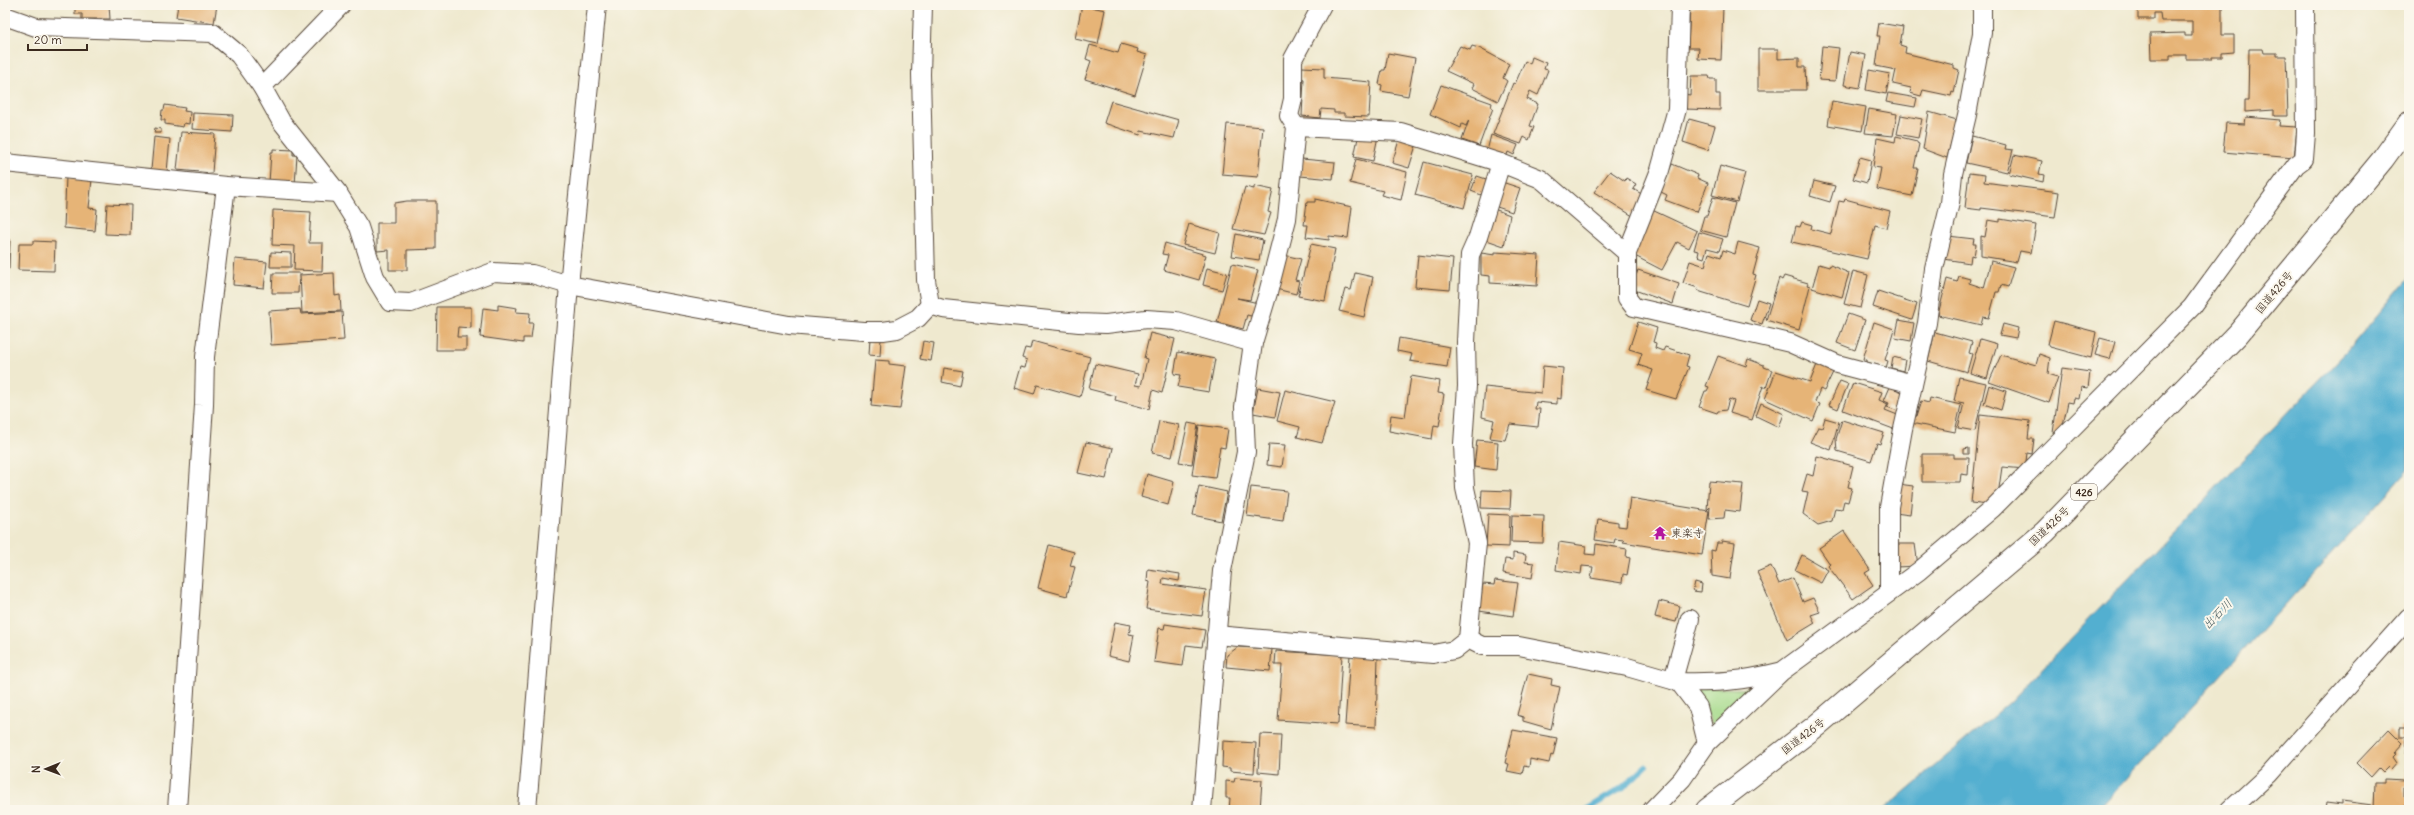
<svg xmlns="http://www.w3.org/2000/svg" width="2414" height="815" font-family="Delius,'Klee One',sans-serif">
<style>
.green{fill:#a6da8b;stroke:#708254}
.water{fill:#52afd0;stroke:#466c77}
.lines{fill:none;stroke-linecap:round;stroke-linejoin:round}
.stream{stroke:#52afd0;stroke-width:6}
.building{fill:#e6b477}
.street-casing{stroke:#564739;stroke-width:20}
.highway-casing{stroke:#564739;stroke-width:24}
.street{stroke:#fff;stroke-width:18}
.highway{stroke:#fff;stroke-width:22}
.labels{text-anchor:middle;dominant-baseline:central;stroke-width:4;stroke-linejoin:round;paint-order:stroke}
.shield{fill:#fbf7ec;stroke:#75685c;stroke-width:1}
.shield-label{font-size:10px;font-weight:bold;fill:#3b2a1e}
.street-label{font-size:11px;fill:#3b2a1e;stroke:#fbf7ec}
.poi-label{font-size:11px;fill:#3b2a1e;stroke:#fbf7ec;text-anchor:start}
.water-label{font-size:12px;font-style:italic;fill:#43595c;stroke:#fbf7ec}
</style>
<rect width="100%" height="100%" fill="#fbf7ec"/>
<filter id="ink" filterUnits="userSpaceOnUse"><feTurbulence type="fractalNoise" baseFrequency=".025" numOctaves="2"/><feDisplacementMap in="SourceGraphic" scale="8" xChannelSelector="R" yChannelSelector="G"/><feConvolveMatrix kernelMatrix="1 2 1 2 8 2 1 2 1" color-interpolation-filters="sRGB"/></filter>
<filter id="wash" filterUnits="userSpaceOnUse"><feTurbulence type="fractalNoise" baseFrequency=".012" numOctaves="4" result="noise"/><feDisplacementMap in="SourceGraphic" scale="16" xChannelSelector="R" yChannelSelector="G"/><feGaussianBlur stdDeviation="0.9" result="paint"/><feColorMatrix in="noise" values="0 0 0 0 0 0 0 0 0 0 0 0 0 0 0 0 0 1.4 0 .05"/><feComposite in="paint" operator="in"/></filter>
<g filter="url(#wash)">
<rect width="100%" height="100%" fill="#efe9cf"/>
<path class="green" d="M1757,684L1713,725L1694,687L1742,689Z"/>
<path class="water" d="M2409,277V469L2098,810H1883L2010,702L2348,350Z"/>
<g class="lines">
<path class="stream" d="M1586,810L1622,788L1646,766"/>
</g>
<g id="blocks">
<g class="building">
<path d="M75,5H109L110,19H82V14H75Z"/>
<path d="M178,5H217L214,23L176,17Z"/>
<path d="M1082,5L1105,10L1098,44L1075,39Z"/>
<path d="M2138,5H2222V35H2234V52L2222,53V57H2212V59H2186V55H2170V59H2151L2150,34L2185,33V36H2192V21H2161L2160,13H2154V19H2138Z"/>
<path d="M1690,7H1723L1721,60L1698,59L1699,48H1688Z"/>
<path d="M1879,23L1903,27L1900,45L1906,47L1905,53L1954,65V68L1959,70L1954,93L1952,92L1951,96L1923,90L1921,96L1910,93L1911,88L1893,84L1896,70L1876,66L1880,36H1877Z"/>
<path d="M1121,44L1138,49L1137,52L1147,55L1135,95L1085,79L1091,61L1086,59L1090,45L1118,53Z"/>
<path d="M1460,46L1470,50L1472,46L1479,48L1509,64L1503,78L1507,81L1498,101L1472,88L1474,84L1446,71Z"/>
<path d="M1822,46L1839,48L1835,81L1819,80Z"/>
<path d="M1758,49H1778V59L1799,58V67H1805L1806,90H1758Z"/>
<path d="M2249,49H2263L2264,53H2277V56H2286L2288,116H2274V110L2245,112V101H2248Z"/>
<path d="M1850,52L1866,55L1860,88L1844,85Z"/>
<path d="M1388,53L1415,58L1408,96L1381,91L1382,85L1379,84L1382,70H1385Z"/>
<path d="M1532,57L1546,63L1544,69L1548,70L1538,95L1530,91L1527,99L1538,104L1530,126L1534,127L1529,140L1524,137L1521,144L1493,134L1513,83L1515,84L1525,61L1530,64Z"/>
<path d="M1302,67L1324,68V78L1371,82L1369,117L1344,116V113H1334V110L1321,109L1320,118L1302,116L1304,79L1301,78Z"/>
<path d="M1869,70L1890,74L1886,94L1866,90Z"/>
<path d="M1691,76H1709L1710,79H1716V94H1720V110L1684,109V94L1690,95Z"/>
<path d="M1441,85L1492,103L1491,107L1493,108L1479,146L1462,140L1469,120L1466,126L1462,124L1461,128L1430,114Z"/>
<path d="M1888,93L1917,98L1915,107L1886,102Z"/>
<path d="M1111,101L1179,120L1174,138L1141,131L1140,135L1104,123Z"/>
<path d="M1832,101L1866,107L1862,131L1828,125Z"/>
<path d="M165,105L185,108L184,111L190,112L189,124L184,123L183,127L165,124V120H161L162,110H164Z"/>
<path d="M1869,109L1897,114L1893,136L1865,133Z"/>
<path d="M1929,112L1957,120L1947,158L1923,149Z"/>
<path d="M193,113L233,115L232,132L192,129Z"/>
<path d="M1901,115L1922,119L1918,138L1897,134Z"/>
<path d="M2246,117L2280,120L2279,126L2297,127L2294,158L2223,152L2226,123L2245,124Z"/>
<path d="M1689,119L1715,126L1708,150L1683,142Z"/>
<path d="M1227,124L1263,127L1258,177L1222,174Z"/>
<path d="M155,128L161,129V133H154Z"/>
<path d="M181,132L215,134L212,173L177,170Z"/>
<path d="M1359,133L1378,136L1373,161L1354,157Z"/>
<path d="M1491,135L1518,145L1514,155L1508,152L1506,158L1487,151Z"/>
<path d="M1896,136L1917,141V143L1919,144L1914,168H1918L1912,196L1877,189L1881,168L1873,167L1877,138L1895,142Z"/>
<path d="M1972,136L2006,145L2005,149L2013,150L2007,172L1966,163Z"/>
<path d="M154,137L170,139L167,172L151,170Z"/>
<path d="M1400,137L1417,142L1409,168L1392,163Z"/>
<path d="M273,149L293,150V155H297L295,185L269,183L271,152H273Z"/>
<path d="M2014,155L2042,161L2039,174L2044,175L2043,182L2009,174Z"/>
<path d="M1860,157L1871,160L1867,183L1853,179Z"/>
<path d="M1302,159L1335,162L1333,179L1300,176Z"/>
<path d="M1356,159L1407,172L1401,200L1381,195L1383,191L1350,183Z"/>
<path d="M1424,162L1473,175L1464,208L1415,195Z"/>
<path d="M1672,164L1698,175L1697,178L1708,183L1697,212L1665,200L1667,195L1661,192Z"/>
<path d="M1720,166L1745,173L1737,202L1712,195Z"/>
<path d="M1610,171L1625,181L1626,178L1636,184L1633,189L1645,196L1636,218L1594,192Z"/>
<path d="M1969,173L1985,175L1984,182L2059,192L2055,217L1981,208V210L1965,208Z"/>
<path d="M1477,176L1489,180L1484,196L1471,191Z"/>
<path d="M66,177L92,179L89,208L97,209L95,231L64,228Z"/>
<path d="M1814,181L1835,186L1830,202L1810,196Z"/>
<path d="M1502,182L1520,188L1512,212L1494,206Z"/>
<path d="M5,184H9L6,223H5Z"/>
<path d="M1254,186L1273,190L1268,212L1271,213L1264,235L1233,229L1245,187L1254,189Z"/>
<path d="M1713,197L1735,203L1726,237L1700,230L1704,216H1707Z"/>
<path d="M1315,199L1352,207L1348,238L1329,236V240L1306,237L1308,225H1304L1307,202H1315Z"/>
<path d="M1845,199L1890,211L1886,228L1875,225L1867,259L1792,242L1796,226L1800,227L1802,222L1812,225L1811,229L1831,234L1839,201L1844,202Z"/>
<path d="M407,201H436V249L407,250V270H389V250L377,251V223H394V203Z"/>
<path d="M107,204L131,205L130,235L105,234Z"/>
<path d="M1494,209L1510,215L1504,246L1484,239Z"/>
<path d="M273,210L311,212L309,243H323L322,271L294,270L295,246L272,245Z"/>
<path d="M1652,210L1697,231L1689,248L1677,242L1662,270L1633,255Z"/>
<path d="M2000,219L2036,225L2031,253L2020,251L2017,262L1981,256V236L1985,237L1988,220L2000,222Z"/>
<path d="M1189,224L1220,233L1215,253L1183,245Z"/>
<path d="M1699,232L1723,239L1719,251L1707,248L1704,258L1698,256L1699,251L1694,250Z"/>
<path d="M1236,234L1263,240L1259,260L1232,256Z"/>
<path d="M1948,236L1974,239L1973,244H1976L1974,256L1971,255L1970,263L1944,259Z"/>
<path d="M5,239L10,240L9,269H5Z"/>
<path d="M33,241L55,242L54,271L18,270L19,244H33Z"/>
<path d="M1738,242L1760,248L1753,274L1756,275L1747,306L1701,292L1697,290L1698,288L1683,283L1690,261L1705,266L1709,253L1721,257L1723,250L1735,254Z"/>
<path d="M1165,243L1206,255L1199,280L1164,270L1168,255L1162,254Z"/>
<path d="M1311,244L1335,249L1325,301L1298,296Z"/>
<path d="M271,252L291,253V267H270Z"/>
<path d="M1495,252L1539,255L1537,286L1490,283V276L1481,275V253L1495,255Z"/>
<path d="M1284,255L1301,259L1295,280L1299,281L1296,294L1276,289Z"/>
<path d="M1418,255L1453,259L1450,290L1415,287Z"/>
<path d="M235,259L267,262L264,288L233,285Z"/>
<path d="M1991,261L2014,267L2008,287L2001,285L1999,292H1996L1989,318L1983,317L1981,325L1938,315L1947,279L1957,282L1959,276L1970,279L1969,283L1984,288Z"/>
<path d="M1232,264L1258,270L1250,300L1237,298L1258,303L1255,317L1247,315L1243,329L1217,322Z"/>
<path d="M1819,264L1829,267L1830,265L1849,273L1842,297L1812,288Z"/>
<path d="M1207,268L1227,273L1222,290L1203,285Z"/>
<path d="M1638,270L1679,284L1673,304L1632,289Z"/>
<path d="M1853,271L1868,275L1860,308L1844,304Z"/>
<path d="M273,273H299L298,293H272Z"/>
<path d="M334,273L335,296L340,295L341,311L302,313L300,275Z"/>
<path d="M1355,273L1373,277L1364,317L1339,311L1345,289L1351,290Z"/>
<path d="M1784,276L1808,283L1807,285L1810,286L1799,330L1766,320L1779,278L1782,280Z"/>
<path d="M1878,291L1917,304L1912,320L1873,307Z"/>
<path d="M1757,299L1769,303L1762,324L1750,320Z"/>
<path d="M498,305L517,308L516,312L530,313L529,323H533L531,338H523V343L480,337L483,308L498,310Z"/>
<path d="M437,307H471V328L458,327L457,337H466V350H436Z"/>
<path d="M300,309L301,314L342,312L344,340L271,345L269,311Z"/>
<path d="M1848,314L1865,320L1855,350L1837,343Z"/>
<path d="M1899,320L1914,323L1911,341L1895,338Z"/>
<path d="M2054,321L2096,332L2091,358L2050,347L2048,344Z"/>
<path d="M1638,322L1657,328L1653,342L1656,343L1655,348L1663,351L1665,347L1689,355L1686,366L1689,367L1676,399L1646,390L1653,370L1638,365L1642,353L1629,349Z"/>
<path d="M1874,322L1894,329L1885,360L1888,361L1886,368L1867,362V360L1863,359Z"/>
<path d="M2003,324L2018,328L2016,338L2000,335Z"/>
<path d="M1935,332L1972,342L1969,353L1972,354L1967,372L1928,361Z"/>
<path d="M1150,333L1175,339L1162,393L1153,390L1149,409L1115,400L1116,396L1089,389L1095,364L1138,374L1135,385L1141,386L1147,359L1144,358Z"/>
<path d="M870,338L881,339L880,356L869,355Z"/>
<path d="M1399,338L1450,347L1447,367L1410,361L1412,354L1397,351Z"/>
<path d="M2100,338L2115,342L2110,359L2095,355Z"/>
<path d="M1980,339L1997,344L1987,378L1970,373Z"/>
<path d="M923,341L934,343L931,361L920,359Z"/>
<path d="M1032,341L1090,357L1080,397L1037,385L1034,394L1014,388L1020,367L1025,368L1027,360L1022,358L1025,348L1030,349Z"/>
<path d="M1178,352L1215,359L1209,392L1178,387L1181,375L1174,374Z"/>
<path d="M2039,354L2050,358L2048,374L2058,377L2049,403L1989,382L2001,355L2036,365Z"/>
<path d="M1718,356L1746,366L1748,359L1764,365V367L1772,370L1766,388L1763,386L1752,420L1730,413L1734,401L1729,399L1726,410L1718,411L1717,413L1699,407L1705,391H1707L1709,387L1706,386Z"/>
<path d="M1893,357L1905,360L1903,371L1891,368Z"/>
<path d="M875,360L889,361V364L906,366L900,409L871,406Z"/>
<path d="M1818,362L1835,368L1824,391L1820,389L1815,402L1820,404L1813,421L1765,399L1776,371L1810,382Z"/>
<path d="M1543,366L1563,368L1561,399L1557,398V404L1536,402L1535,409H1540L1538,427L1510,424L1505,440L1490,438L1494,420L1482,417L1485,387L1541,393Z"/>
<path d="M944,368L963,371L960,386L942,382Z"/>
<path d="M2062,368L2090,372L2088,388L2081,387L2079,399L2074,398L2073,403L2068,402L2061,434L2053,433Z"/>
<path d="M1411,376L1440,381L1438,393L1444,394L1439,426L1434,425L1432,439L1389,431L1391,415L1405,417Z"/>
<path d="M1959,377L1986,383L1975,431L1958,428L1964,403L1954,401Z"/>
<path d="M1840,381L1848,384L1838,409L1829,405Z"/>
<path d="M1853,383L1882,392L1879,400L1888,404L1885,410L1900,416L1896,430L1843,410Z"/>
<path d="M1989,385L2006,391L2001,410L1984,404Z"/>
<path d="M1890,387L1905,393L1898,411L1887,407L1889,403L1884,401Z"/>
<path d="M1258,388L1280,392L1275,417L1253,413Z"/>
<path d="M1285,390L1335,402L1322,443L1297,437L1300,427L1277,421Z"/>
<path d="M1930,398L1961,405L1955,432L1911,423L1912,416L1916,417L1921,401L1929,403Z"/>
<path d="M1761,403L1784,414L1779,427L1756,416Z"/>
<path d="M1980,415L2030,421L2028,439H2034L2032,454L2027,453L2025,469L2002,467L1998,495L1988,505L1971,503Z"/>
<path d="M1825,418L1839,422L1831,450L1810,442L1818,427L1822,428Z"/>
<path d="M1842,420L1884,433L1880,444L1877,443L1871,461L1837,451L1836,439Z"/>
<path d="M1159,421L1179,425L1172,457L1152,453Z"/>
<path d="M1188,423L1198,425L1192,464L1179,462Z"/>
<path d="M1199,425L1228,429L1225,448L1220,447L1215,478L1192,475Z"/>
<path d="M1477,440L1498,442L1496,470L1474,467Z"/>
<path d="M1086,442L1113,448L1106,479L1078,473Z"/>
<path d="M1269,444L1285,445L1282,467L1267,465Z"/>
<path d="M1969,448V454H1964V449Z"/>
<path d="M1922,454H1954V458H1969L1968,475L1961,474L1960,482H1922Z"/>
<path d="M1817,456L1853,466L1848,487L1852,488L1848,502L1844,501L1842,509L1835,508L1832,521L1818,525L1803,514L1808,492L1802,491L1807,474L1813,476Z"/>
<path d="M1147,474L1174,482L1168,505L1141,497Z"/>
<path d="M1709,481L1743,484L1740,512L1725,510L1724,518L1709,519L1710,507L1707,510Z"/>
<path d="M1898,484L1913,486L1910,515L1895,513Z"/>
<path d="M1199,486L1227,492L1221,521L1193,515Z"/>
<path d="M1251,487L1287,491L1283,521L1247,516Z"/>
<path d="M1482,490L1511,491L1510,509L1481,508Z"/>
<path d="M1630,498L1709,511L1702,555L1623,542L1624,540L1615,539L1614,543L1595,540L1598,519L1618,522V526L1626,527Z"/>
<path d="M1488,514L1510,515L1509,547L1486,546Z"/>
<path d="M1512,515L1544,516L1543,543L1511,542Z"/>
<path d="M1844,531L1870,570L1865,573L1873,585L1853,599L1828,566L1830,564L1819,548Z"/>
<path d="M1722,541L1735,543L1730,579L1712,576L1711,550L1715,551L1717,543H1722Z"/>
<path d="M1559,542L1586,546L1585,554L1595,555L1596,544L1627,549L1626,557L1630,558L1627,575L1623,574L1622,583L1591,578L1593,567L1582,566L1581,574L1556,570Z"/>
<path d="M1895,544H1915L1918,566L1896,567Z"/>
<path d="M1049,545L1074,552L1070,566L1075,567L1067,596L1038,588Z"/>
<path d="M1513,553L1526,555L1525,562L1534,563L1532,578L1503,573L1505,559L1513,560Z"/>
<path d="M1802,555L1828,570L1821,583L1795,570Z"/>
<path d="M1771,566L1779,584L1793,578L1803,602L1813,598L1820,612L1811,615L1815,623L1787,640L1757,572Z"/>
<path d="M1148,569L1180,574L1179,581L1163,578L1162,584L1206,590L1202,616L1146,609L1150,582L1147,581Z"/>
<path d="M1495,580L1518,583L1513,616L1479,611L1483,584L1494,585Z"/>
<path d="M1695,582L1702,584L1701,592L1693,591Z"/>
<path d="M1659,601L1680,606L1676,622L1655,617Z"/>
<path d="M1115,622L1131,625L1129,634L1134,635L1129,661L1108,656Z"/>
<path d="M1165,624L1205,630L1202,647L1186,645L1183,666L1154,662L1159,628L1164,629Z"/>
<path d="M1238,647L1272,649L1270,671L1226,667L1227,655Z"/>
<path d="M1276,651L1342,655L1338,724L1278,720L1282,665H1275Z"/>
<path d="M1350,655L1378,657L1376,727L1345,725Z"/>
<path d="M1528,674L1552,679L1551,685L1560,687L1551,729L1523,721V717L1517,715Z"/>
<path d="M2400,728H2409V787H2404V797H2409V807H2403V810H2374L2375,782H2384V779L2405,780L2407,737H2400Z"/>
<path d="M2389,729L2403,743L2394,753L2396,754L2393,757L2397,763L2391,770L2388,767L2383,772L2379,768L2371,777L2357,763Z"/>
<path d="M1513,730L1557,738L1553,756L1551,755L1549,763L1530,759L1529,767L1524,766L1522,774L1507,771L1509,764L1505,763Z"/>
<path d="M1260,734L1281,735L1279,774L1258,772Z"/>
<path d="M1223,741L1256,743L1254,773L1230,771V768L1222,767Z"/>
<path d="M1235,778L1262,780L1260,810H1229L1230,798H1226V781L1234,782Z"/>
<path d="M2342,801L2372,805L2371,810H2325L2326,803L2342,805Z"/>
</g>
</g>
</g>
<g filter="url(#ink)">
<use href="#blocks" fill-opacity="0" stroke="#564739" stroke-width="1"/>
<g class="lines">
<g class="street-casing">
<g id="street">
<path d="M923,5L921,74L926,280L930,305"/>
<path d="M1680,5L1677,109L1660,170L1627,253V298L1634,307L1790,343L1837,364L1913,384"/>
<path d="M5,16L36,27L213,33L239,55L262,87L281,121L338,193L359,227L375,277L390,302L411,303L493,272L532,274L569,285L789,325L863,331H883L897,329L918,318L930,305"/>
<path d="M262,87L341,5"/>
<path d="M1296,127L1401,132L1501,163"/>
<path d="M5,163L226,186L338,193"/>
<path d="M930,305L943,309L1079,323L1106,324L1146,319L1176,321L1253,343"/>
<path d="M1889,592V507L1903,429L1927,323L1934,269L1950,203L1953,174L1967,115L1982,33V5"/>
<path d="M1216,635L1433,654L1454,650L1468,639L1477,543L1465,488L1463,444L1467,386L1466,342L1470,255L1478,237L1501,163L1541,179L1627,253"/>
<path d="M1468,639L1482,646H1519L1627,667L1679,682L1698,707L1707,743"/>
<path d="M1673,680L1690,619"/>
<path d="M1679,682C1715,683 1743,681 1779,672"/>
<path d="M177,810L204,405L205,357L226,186"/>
<path d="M527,810L569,285L597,5"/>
<path d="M1202,810L1222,571L1246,452L1244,407L1253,343L1268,293L1287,219L1296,127L1289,116L1293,99V59L1322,5"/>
<path d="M1652,810L1682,779L1707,743L1781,672L1919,571L1992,509L2192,307L2296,165L2304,159L2306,133L2305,5"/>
<path d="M2230,810L2268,775L2409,617"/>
</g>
</g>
<g class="highway-casing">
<path id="highway" d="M1707,810L1816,726L2045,532L2238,334L2383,159L2409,123"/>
</g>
<use href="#street" class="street"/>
<use href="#highway" class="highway"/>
</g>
</g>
<defs>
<g id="temple-bare" transform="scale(1.08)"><path d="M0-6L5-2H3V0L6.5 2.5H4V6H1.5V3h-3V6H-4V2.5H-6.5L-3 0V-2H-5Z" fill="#b5179e" stroke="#fbf7ec" stroke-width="2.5" paint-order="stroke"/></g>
</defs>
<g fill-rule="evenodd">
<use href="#temple-bare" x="1660" y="533"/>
</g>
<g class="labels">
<rect class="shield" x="2071" y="484" width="26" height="16" rx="3"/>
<g class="shield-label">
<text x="2084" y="492">426</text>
</g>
<g class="street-label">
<text transform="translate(2274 292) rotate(-50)">国道426号</text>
<text transform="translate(2049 526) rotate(-44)">国道426号</text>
<text transform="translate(1803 736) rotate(-38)">国道426号</text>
</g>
<g class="poi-label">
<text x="1671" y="533">東楽寺</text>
</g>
<g class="water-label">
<text transform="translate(2217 614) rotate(-46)">出石川</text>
</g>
</g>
<rect width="2414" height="815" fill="none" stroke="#fbf7ec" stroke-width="20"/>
<g transform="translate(46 769) rotate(269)" stroke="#fbf7ec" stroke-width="3" paint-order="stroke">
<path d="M0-3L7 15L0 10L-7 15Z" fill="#3b2a1e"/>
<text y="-6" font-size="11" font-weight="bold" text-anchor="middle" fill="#3b2a1e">N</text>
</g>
<path d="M28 44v6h59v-6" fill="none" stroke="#3b2a1e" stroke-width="2"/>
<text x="34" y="44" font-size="12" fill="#3b2a1e" stroke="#fbf7ec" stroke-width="3" paint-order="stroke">20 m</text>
</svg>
